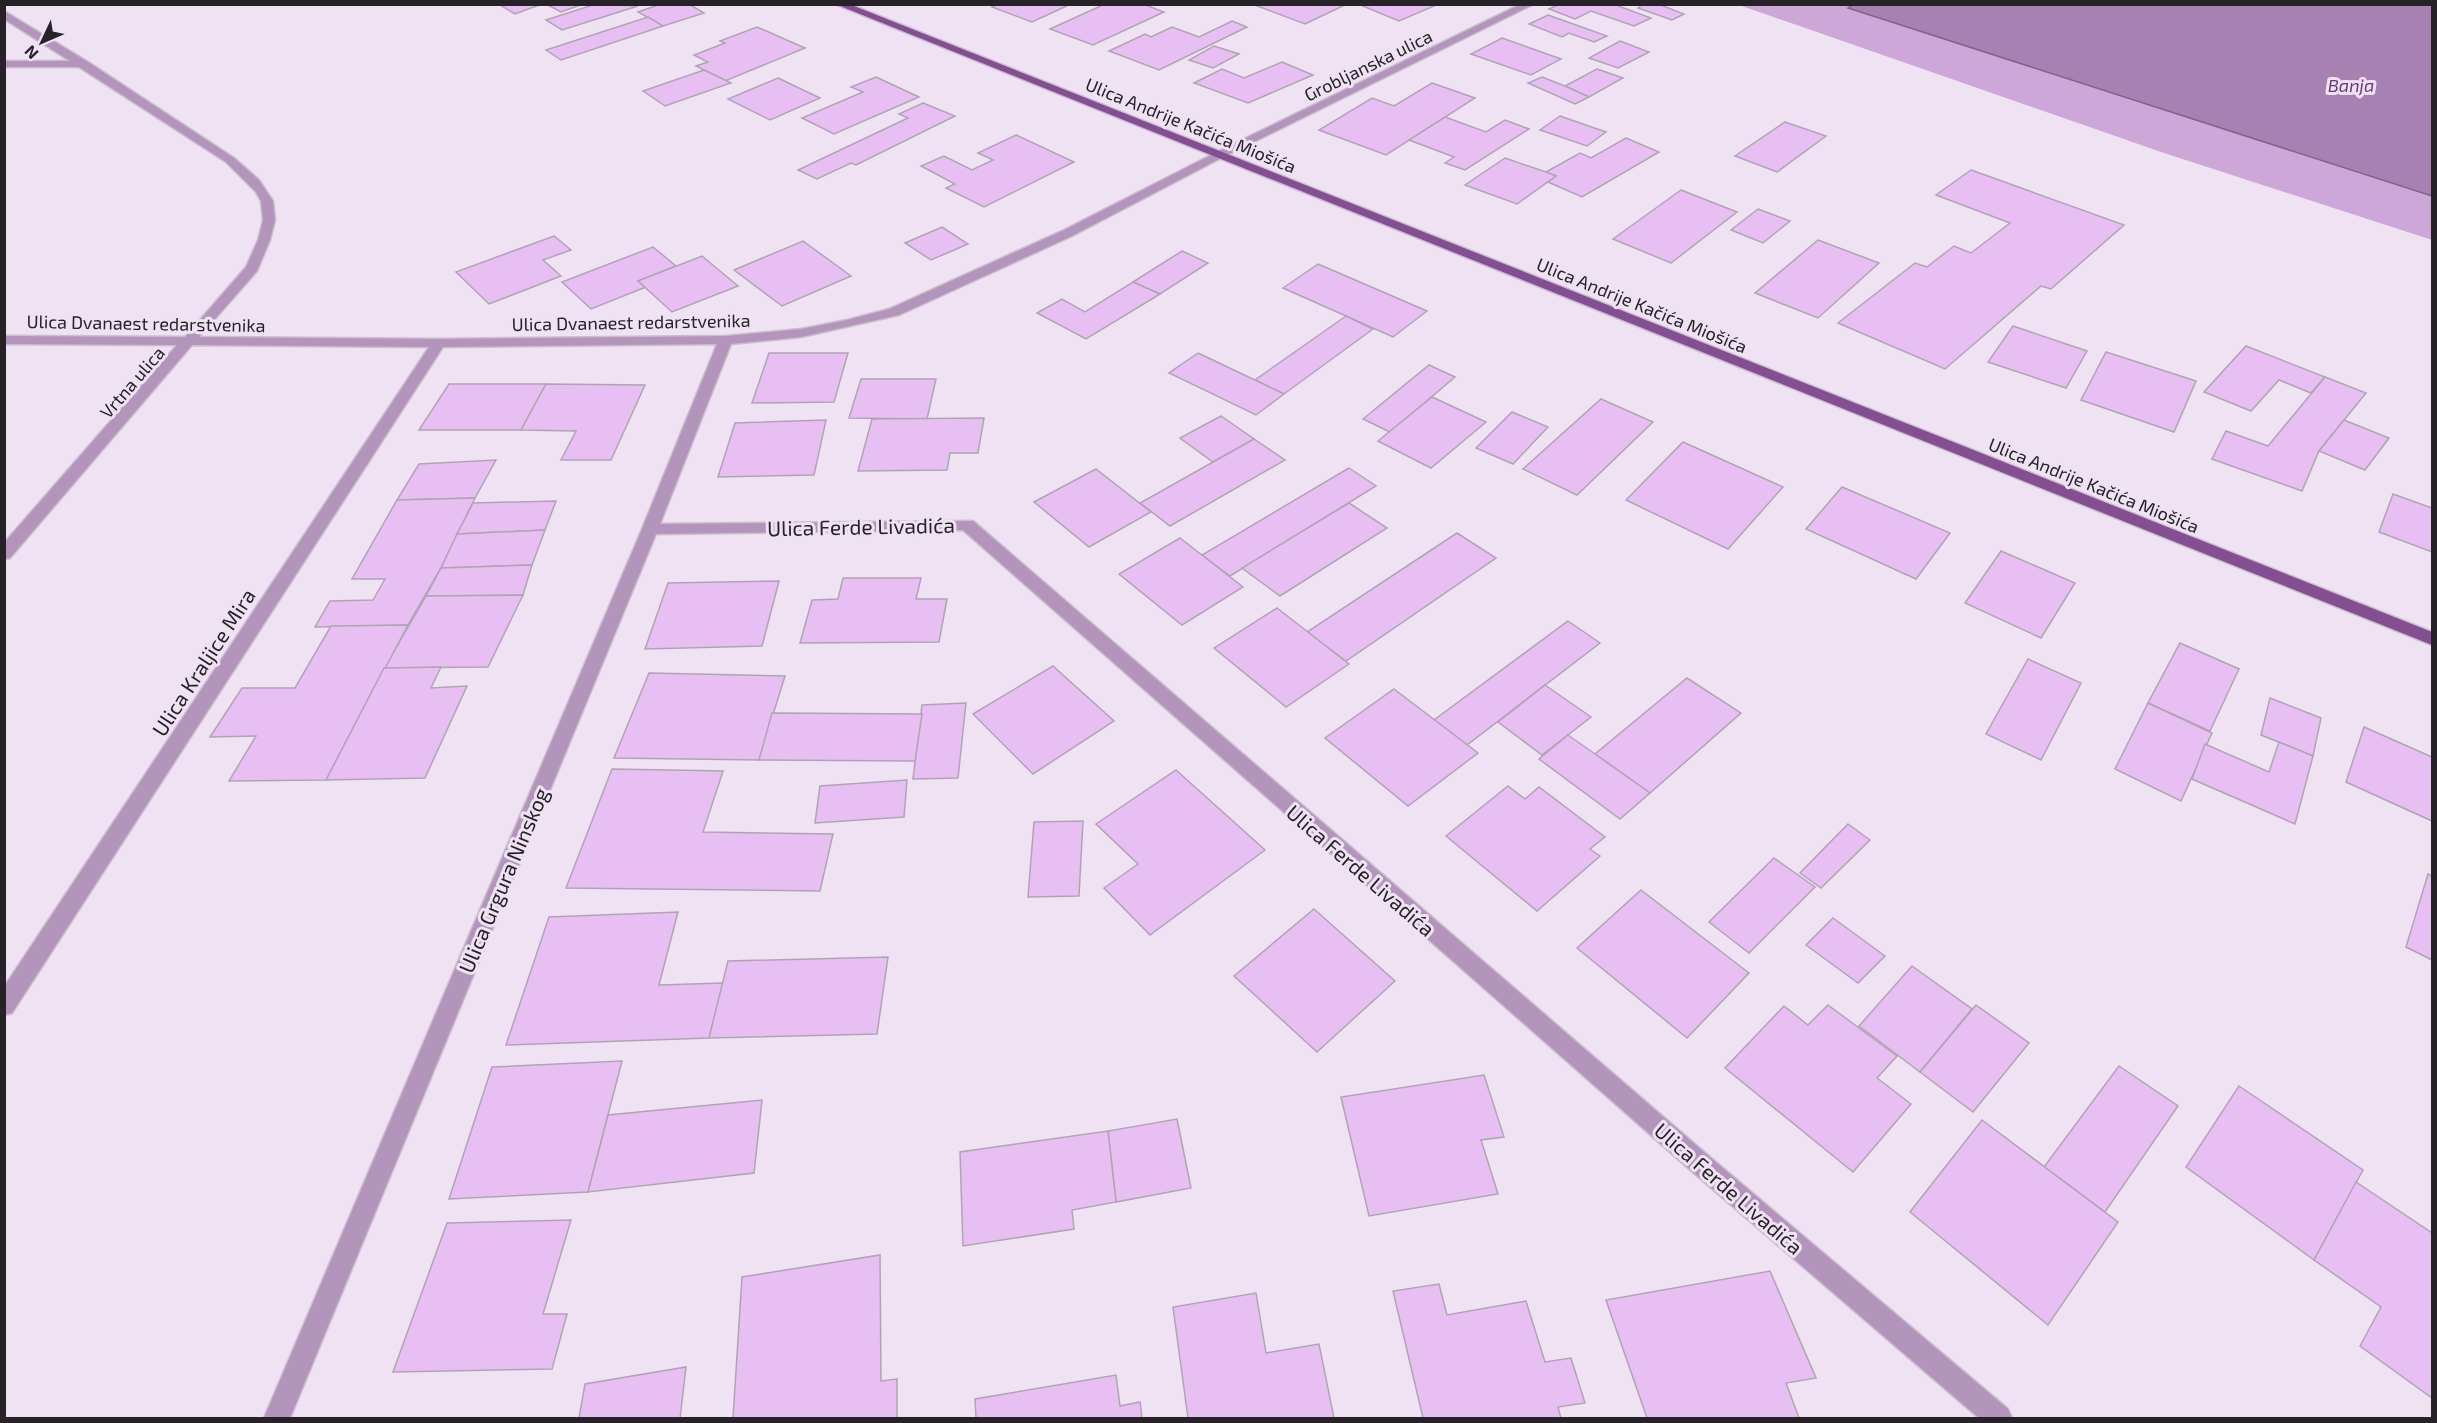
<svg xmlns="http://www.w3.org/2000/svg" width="2437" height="1423" font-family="'Exo 2',sans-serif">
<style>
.forest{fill:#cea7d9}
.water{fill:#a681b1;stroke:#806488;stroke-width:1.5}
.building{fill:#e7bff3;stroke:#b0a4b4;stroke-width:1.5}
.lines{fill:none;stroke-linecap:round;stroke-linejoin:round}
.minor-casing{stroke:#cbbfce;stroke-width:3}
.major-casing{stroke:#cbbfce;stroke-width:3}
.minor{fill:#b395bb;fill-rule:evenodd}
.major{fill:#844e93;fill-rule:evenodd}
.labels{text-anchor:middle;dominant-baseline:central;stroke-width:6;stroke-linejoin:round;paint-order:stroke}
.far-street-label{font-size:18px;fill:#262228;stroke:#efe2f3}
.far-water-label{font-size:18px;font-style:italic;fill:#6a3a78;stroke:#efe2f3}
.street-label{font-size:21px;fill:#262228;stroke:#efe2f3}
</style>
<rect width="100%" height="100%" fill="#efe2f3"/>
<path class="forest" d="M1739,5H1854L1848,8L2432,196V240L2161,152Z"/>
<path class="water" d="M1854,4L2432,5V196L1848,8Z"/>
<g class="building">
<path d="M503,4H542L515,14L500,5Z"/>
<path d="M546,4H583L561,12Z"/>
<path d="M596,4L638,6L562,30L546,20Z"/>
<path d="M661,4H689L704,13L663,26L638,12Z"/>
<path d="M999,4H1071L1032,22L992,7Z"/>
<path d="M1105,4H1143L1164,12L1093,45L1050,29Z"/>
<path d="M1252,4H1347L1305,24Z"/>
<path d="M1358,4H1430L1434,6L1399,21Z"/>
<path d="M1560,4H1613L1651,18L1634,26L1591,11L1575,19L1549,9Z"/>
<path d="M1644,4H1658L1684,14L1672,20L1638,8Z"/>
<path d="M1548,15L1607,36L1594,42L1569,33L1562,37L1529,24Z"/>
<path d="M648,17L663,26L561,60L546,50Z"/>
<path d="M1232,21L1247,27L1159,70L1109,51L1145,34L1151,37L1172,27L1199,37Z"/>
<path d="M757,27L805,48L725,81L696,66L708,62L694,55L725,43L720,41Z"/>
<path d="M1502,38L1561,59L1531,75L1471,54Z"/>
<path d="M1620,41L1649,52L1618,68L1589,58Z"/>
<path d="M1214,46L1239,54L1213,68L1189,60Z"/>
<path d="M1282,62L1313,75L1248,103L1194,83L1222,69L1244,78Z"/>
<path d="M1597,69L1623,78L1589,97L1565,86Z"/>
<path d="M704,70L731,83L665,106L643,91Z"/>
<path d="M876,77L919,97L834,134L802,118L863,92L851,87Z"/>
<path d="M1542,77L1565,86L1589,97L1575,104L1528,83Z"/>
<path d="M778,78L820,98L770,120L728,99Z"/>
<path d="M1432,83L1475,98L1386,155L1319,130L1372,98L1394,106Z"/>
<path d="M923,103L955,116L856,165L851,163L817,179L798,170L908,118L899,114Z"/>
<path d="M1560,116L1606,132L1587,146L1540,130Z"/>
<path d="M1445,117L1486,132L1505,120L1529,129L1465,170L1445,163L1454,157L1409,140Z"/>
<path d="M1785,122L1826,136L1777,172L1735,156Z"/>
<path d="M1016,135L1074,162L984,207L946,188L955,184L921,166L944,156L972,170L993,160L978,153Z"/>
<path d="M1626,138L1659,152L1582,197L1548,182L1556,176L1546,172L1580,153L1591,158Z"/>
<path d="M1505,158L1546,172L1556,176L1517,204L1465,185Z"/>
<path d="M1971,170L2124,225L2051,289L2041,286L1945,369L1838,323L1915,263L1927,267L1954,246L1971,253L2010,223L1936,195Z"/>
<path d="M1681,190L1737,212L1671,263L1613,239Z"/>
<path d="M1758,209L1790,221L1763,243L1731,230Z"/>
<path d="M942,227L968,244L931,260L905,243Z"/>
<path d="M554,236L571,250L543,260L561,276L489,304L456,272Z"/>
<path d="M1818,240L1879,263L1818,318L1755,293Z"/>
<path d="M803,241L851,276L782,306L734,270Z"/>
<path d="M653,247L676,266L638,281L646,287L591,309L562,282Z"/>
<path d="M1182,251L1208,263L1160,294L1133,282Z"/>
<path d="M702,256L738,286L672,312L638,281Z"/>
<path d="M1318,264L1427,311L1393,337L1283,288Z"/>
<path d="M1133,282L1160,294L1086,339L1037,313L1062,299L1085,312Z"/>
<path d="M1346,316L1373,329L1284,394L1255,380Z"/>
<path d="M2013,326L2087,351L2066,388L1988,362Z"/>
<path d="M2246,346L2325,377L2311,393L2279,380L2251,411L2204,392Z"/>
<path d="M2106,352L2196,381L2174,432L2081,400Z"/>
<path d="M769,353H848L834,402L752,403Z"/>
<path d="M1198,353L1255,380L1284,394L1256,415L1169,373Z"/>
<path d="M1429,365L1455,377L1390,432L1363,419Z"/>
<path d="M2325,377L2366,393L2319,451L2302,491L2212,459L2226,431L2268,446Z"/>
<path d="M861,379H936L927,419L849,418Z"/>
<path d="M449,384H546L521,430H419Z"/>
<path d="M546,384L645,385L611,460H561L576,431L521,430Z"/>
<path d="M1432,397L1486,422L1431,468L1378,441Z"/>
<path d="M1601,399L1653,422L1577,495L1523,469Z"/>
<path d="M1512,412L1548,427L1513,464L1476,448Z"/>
<path d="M1221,416L1254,439L1213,462L1180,438Z"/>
<path d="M984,418L978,453H950L947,470L858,471L872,419Z"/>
<path d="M826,420L814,475L718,477L735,423Z"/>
<path d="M2344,420L2389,438L2365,470L2319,451Z"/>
<path d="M1254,439L1285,460L1170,526L1140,503Z"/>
<path d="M1683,442L1783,487L1728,549L1626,500Z"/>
<path d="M496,460L475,498L397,500L419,464Z"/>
<path d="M1349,468L1376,486L1230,576L1202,555Z"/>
<path d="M1096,469L1151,512L1089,547L1034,502Z"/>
<path d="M1842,487L1950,533L1916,579L1806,529Z"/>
<path d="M2393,494L2432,508V552L2379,532Z"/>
<path d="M475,498L441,568L408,625L315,627L330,601L373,600L385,579H352L397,500Z"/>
<path d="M556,501L545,530L457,534L473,503Z"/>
<path d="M1349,503L1387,528L1280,596L1242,568Z"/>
<path d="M545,530L532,565L441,568L457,534Z"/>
<path d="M1457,533L1496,558L1346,661L1307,632Z"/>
<path d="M1180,538L1243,587L1182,625L1119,574Z"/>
<path d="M2001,551L2075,583L2041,638L1965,603Z"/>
<path d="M532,565L523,595L426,596L441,568Z"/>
<path d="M843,578H921L916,599H947L939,642L800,643L812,600L838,599Z"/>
<path d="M779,581L762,646L645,649L668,583Z"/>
<path d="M523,595L488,667L384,668L426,596Z"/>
<path d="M1277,608L1349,664L1286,707L1214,648Z"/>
<path d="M1568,621L1600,643L1467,745L1434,720Z"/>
<path d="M408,625L326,780L229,781L256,736L210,737L242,688H295L331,626Z"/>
<path d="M2180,643L2239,669L2210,731L2148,703Z"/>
<path d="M2028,659L2081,683L2041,760L1986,734Z"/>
<path d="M1053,666L1114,721L1033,774L973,714Z"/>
<path d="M441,667L431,688L467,686L425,778L326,780L384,668Z"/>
<path d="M649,673L785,676L759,760L614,758Z"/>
<path d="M1687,678L1741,713L1650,793L1595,754Z"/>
<path d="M1545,685L1591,717L1542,755L1498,722Z"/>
<path d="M1394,689L1478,753L1408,806L1325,738Z"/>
<path d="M2270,698L2321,718L2313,756L2261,735Z"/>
<path d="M966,703L958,778L913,779L922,705Z"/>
<path d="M2148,703L2212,733L2181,801L2115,769Z"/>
<path d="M772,713L922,714L915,761L759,760Z"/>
<path d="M2364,727L2432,757V821L2346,782Z"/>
<path d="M1568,735L1595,754L1650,793L1620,819L1539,759Z"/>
<path d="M2279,742L2313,756L2295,824L2192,779L2205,744L2269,772Z"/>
<path d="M612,769L723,771L703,832L833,834L820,891L566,888Z"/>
<path d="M1176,770L1265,850L1150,935L1104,888L1138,864L1096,824Z"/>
<path d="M907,780L904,817L815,823L820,786Z"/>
<path d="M1508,786L1525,799L1539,787L1605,837L1590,849L1600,856L1537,911L1446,836Z"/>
<path d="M1083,821L1079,896L1028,897L1034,822Z"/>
<path d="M1848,824L1870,840L1821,888L1800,873Z"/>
<path d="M1774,858L1815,887L1749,953L1709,922Z"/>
<path d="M2428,874L2432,876V960L2406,947Z"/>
<path d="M1641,890L1749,973L1687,1038L1577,948Z"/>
<path d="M1314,909L1395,981L1317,1052L1234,976Z"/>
<path d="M678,912L659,985L723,983L709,1038L506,1045L549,917Z"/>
<path d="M1833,918L1885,956L1858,983L1806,945Z"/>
<path d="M888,957L877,1034L709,1038L728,961Z"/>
<path d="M1912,966L1972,1009L1920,1072L1859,1026Z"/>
<path d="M1828,1005L1897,1056L1877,1078L1911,1104L1853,1172L1725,1068L1784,1006L1808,1025Z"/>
<path d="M1976,1005L2029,1043L1973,1112L1920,1072Z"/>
<path d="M622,1061L588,1192L449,1199L492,1067Z"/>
<path d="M2119,1066L2178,1106L2105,1212L2044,1167Z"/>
<path d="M1484,1075L1504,1137L1481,1140L1498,1194L1369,1216L1341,1097Z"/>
<path d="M2239,1086L2363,1170L2314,1260L2186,1167Z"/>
<path d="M762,1100L754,1173L588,1192L608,1115Z"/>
<path d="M1177,1119L1191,1188L1116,1202L1108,1131Z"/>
<path d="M1982,1120L2118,1222L2048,1325L1910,1212Z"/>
<path d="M1108,1131L1116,1202L1072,1210L1074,1229L963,1246L960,1152Z"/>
<path d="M2356,1182L2432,1233V1398L2360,1346L2381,1307L2314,1260Z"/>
<path d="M571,1220L543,1314H567L552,1369L393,1372L447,1223Z"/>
<path d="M880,1255L881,1381L897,1379V1418H733L742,1277Z"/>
<path d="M1770,1271L1816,1378L1786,1383L1799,1418H1647L1606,1300Z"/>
<path d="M1439,1284L1447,1315L1526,1301L1545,1362L1571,1358L1585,1403L1558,1407L1561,1418H1423L1393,1291Z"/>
<path d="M1256,1293L1266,1353L1319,1344L1334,1418H1188L1173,1307Z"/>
<path d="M686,1367L680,1418H579L585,1384Z"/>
<path d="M1116,1375L1120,1406L1140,1402L1142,1418H976L975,1399Z"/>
</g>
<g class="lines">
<g class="minor-casing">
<path id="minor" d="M1521,4H1534L1223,157L1072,236L899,315L801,337L731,344L660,524L973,521L1711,1158L2008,1409L2012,1418H1979L1695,1174L963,530L656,534L290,1418H264L642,529L717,344L443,347L12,1013L4,1015V987L429,347L192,345L10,558L4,559V543L177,345L4,344V336L185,337L246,267L258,240L263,220L261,201L256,192L226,162L79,67H4V61H70L4,19V11L88,62L234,158L259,180L273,201L275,220L270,240L257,271L199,337L439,339L726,336L801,329L847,320L889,309L1064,230L1215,153Z"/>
</g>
<g class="major-casing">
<path id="major" d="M835,4H849L2432,632V645Z"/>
</g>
<use href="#minor" class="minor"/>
<use href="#major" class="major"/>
</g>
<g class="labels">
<g class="far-street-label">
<text transform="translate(1368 65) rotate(-26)">Grobljanska ulica</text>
<text transform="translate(1191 125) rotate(22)">Ulica Andrije Kačića Miošića</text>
<text transform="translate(1642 305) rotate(22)">Ulica Andrije Kačića Miošića</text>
<text transform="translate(631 322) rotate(-1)">Ulica Dvanaest redarstvenika</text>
<text transform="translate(146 323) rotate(1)">Ulica Dvanaest redarstvenika</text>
<text transform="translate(132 382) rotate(-49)">Vrtna ulica</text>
<text transform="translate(2094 485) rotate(22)">Ulica Andrije Kačića Miošića</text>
</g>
<g class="far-water-label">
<text x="2351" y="85">Banja</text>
</g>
<g class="street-label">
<text transform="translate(861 526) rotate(-1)">Ulica Ferde Livadića</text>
<text transform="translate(203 662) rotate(-57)">Ulica Kraljice Mira</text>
<text transform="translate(1361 870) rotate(41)">Ulica Ferde Livadića</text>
<text transform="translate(503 880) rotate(-67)">Ulica Grgura Ninskog</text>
<text transform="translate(1729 1188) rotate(41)">Ulica Ferde Livadića</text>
</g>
</g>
<rect width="2437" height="1423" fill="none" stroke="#262228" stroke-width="12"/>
<g transform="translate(42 42) rotate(226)" stroke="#efe2f3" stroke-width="4.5" paint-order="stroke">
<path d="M0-4.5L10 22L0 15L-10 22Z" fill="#262228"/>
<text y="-9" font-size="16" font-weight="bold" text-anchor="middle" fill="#262228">N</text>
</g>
</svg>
